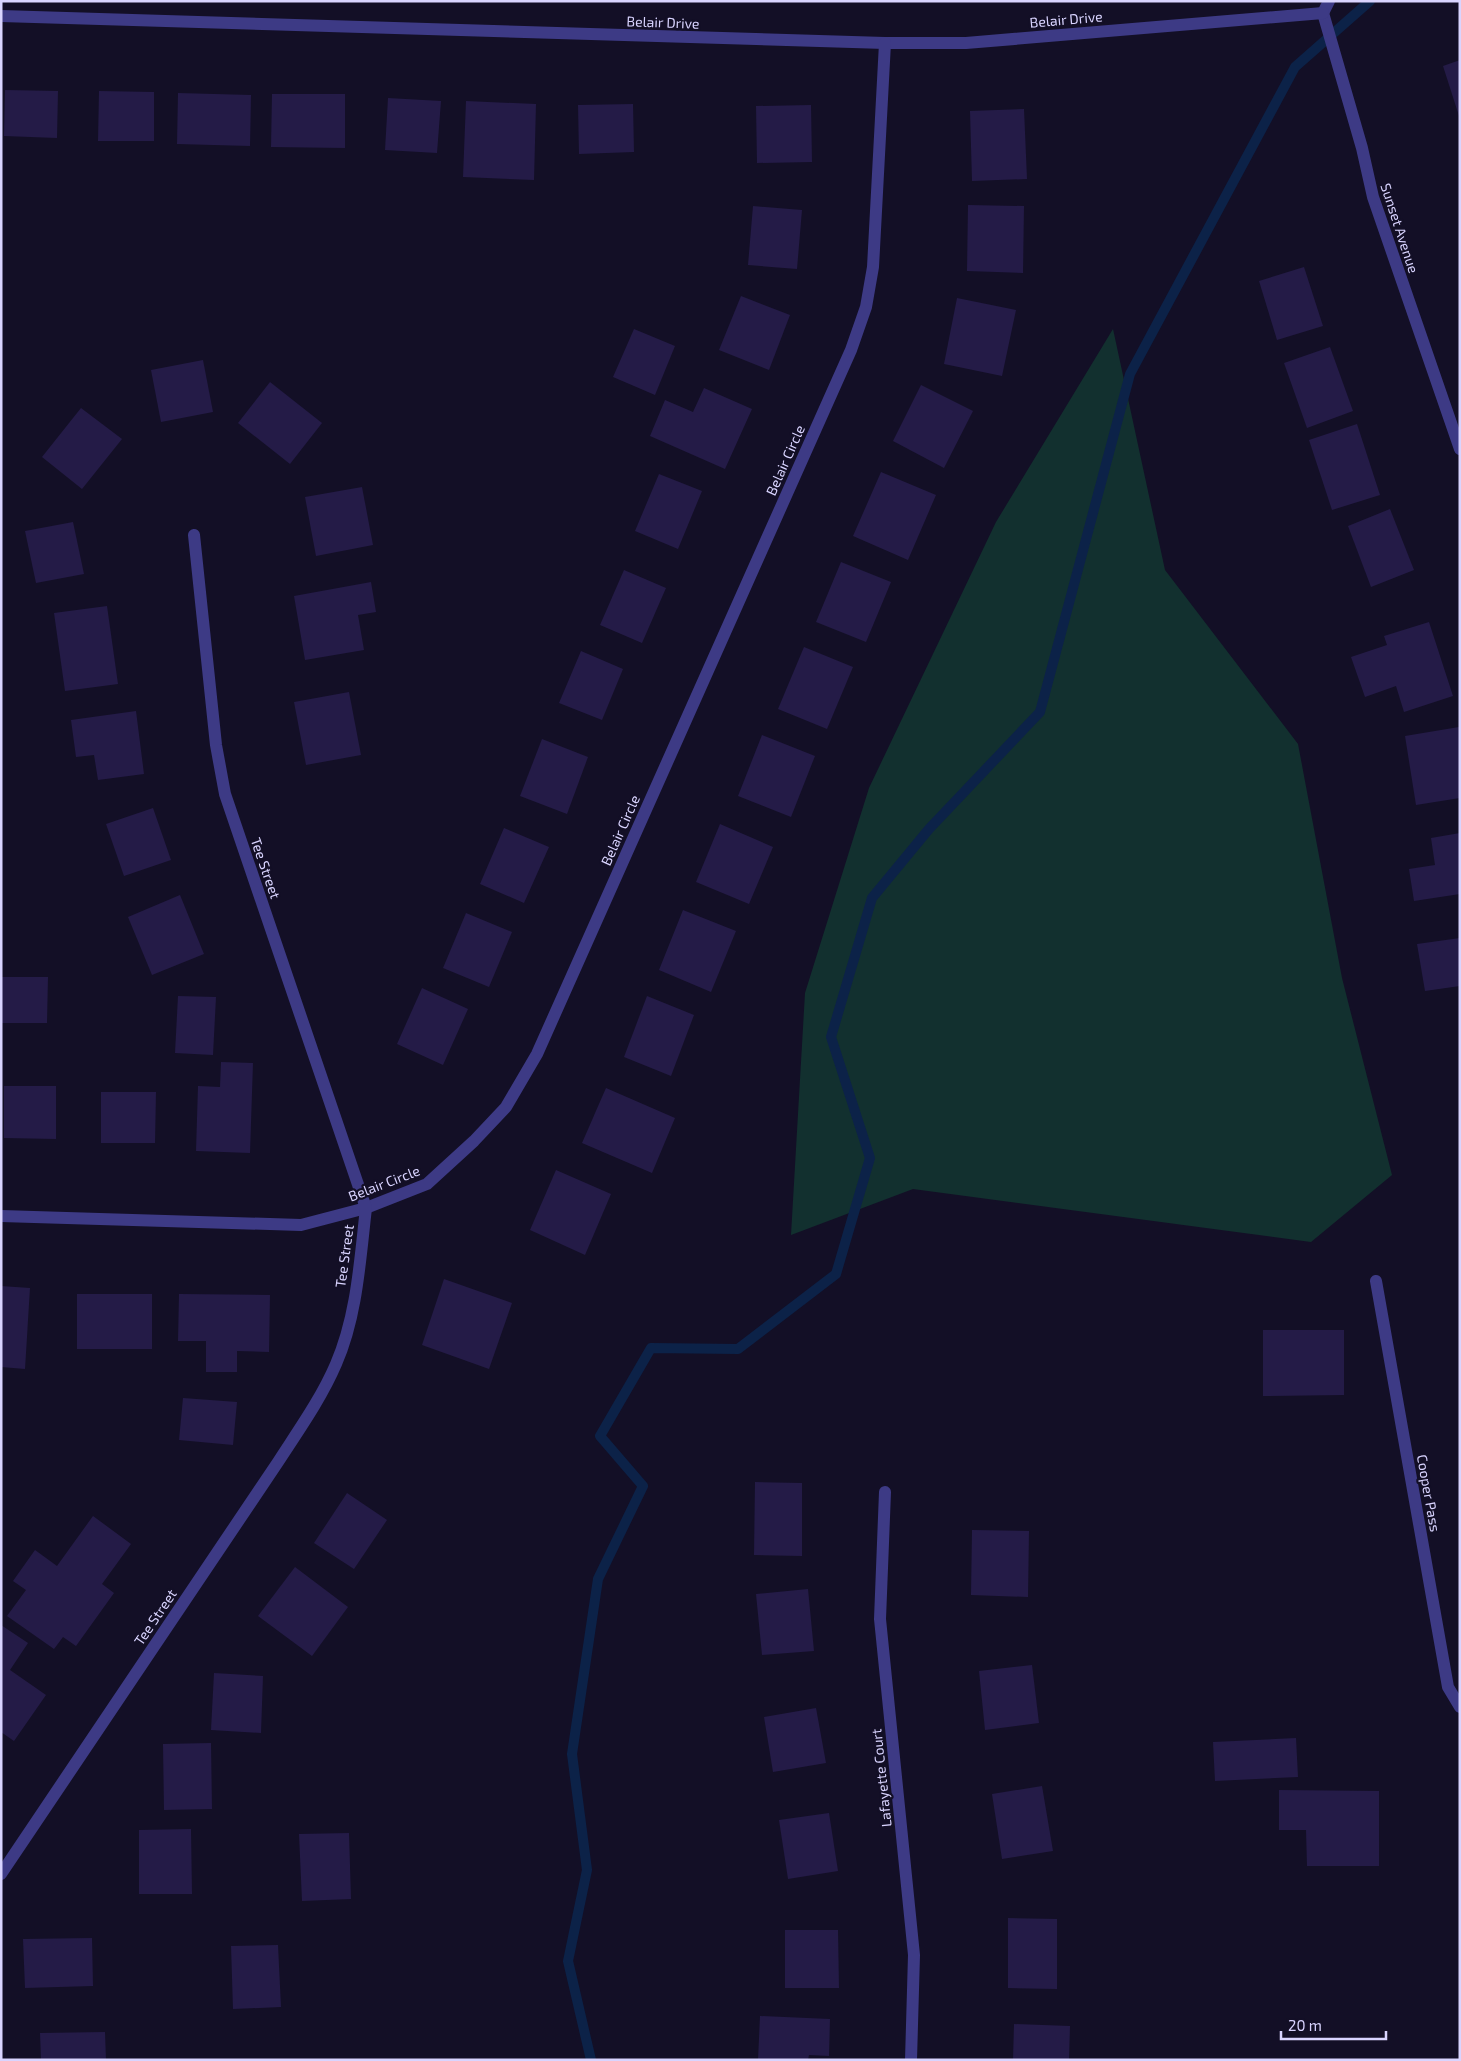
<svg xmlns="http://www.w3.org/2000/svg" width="1461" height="2061" font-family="'Exo 2',sans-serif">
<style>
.green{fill:#12302f}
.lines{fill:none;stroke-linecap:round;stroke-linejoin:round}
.stream{stroke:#0c2248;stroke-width:10}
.building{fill:#241b47}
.minor{stroke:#3d3a85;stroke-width:12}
.labels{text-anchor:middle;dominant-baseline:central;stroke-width:4.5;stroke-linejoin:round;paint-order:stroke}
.street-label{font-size:14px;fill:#d9d4ff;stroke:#130f26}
</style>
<rect width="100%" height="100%" fill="#130f26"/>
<path class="green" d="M1113,329L1165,570L1298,744L1342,978L1392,1175L1311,1242L913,1189L791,1235L805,993L869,788L996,522Z"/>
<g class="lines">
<path class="stream" d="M591,2060L568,1961L587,1870L572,1754L598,1579L643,1486L600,1436L651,1348L738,1349L836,1274L870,1158L831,1037L872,898L929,829L1040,712L1130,374L1295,67L1370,1"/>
</g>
<g class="building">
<path d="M1460,60V116H1459L1443,66Z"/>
<path d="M5,90L58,91L57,138L4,136Z"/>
<path d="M99,91L154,92V141H98Z"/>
<path d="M178,93L251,95L250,146L177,144Z"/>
<path d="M272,94H345V148L271,147Z"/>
<path d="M388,98L441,101L437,153L385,150Z"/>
<path d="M466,101L536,104L534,180L463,177Z"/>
<path d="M633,104L634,152L579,154L578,105Z"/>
<path d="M811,105L812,162L757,163L756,106Z"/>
<path d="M1024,109L1027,179L972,181L970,111Z"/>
<path d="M968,205L1024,206L1023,273L967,271Z"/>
<path d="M753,206L802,210L797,269L748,265Z"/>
<path d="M1304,267L1323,326L1277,340L1259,281Z"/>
<path d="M741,296L790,315L769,370L719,350Z"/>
<path d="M957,298L1016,310L1002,376L944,364Z"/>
<path d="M634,329L675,346L655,395L613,377Z"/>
<path d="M1330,347L1353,411L1307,428L1284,363Z"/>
<path d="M203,360L213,412L161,422L151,370Z"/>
<path d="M270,382L322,423L290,464L238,423Z"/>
<path d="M921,385L973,411L944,468L893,441Z"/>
<path d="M704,388L752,409L725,469L650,436L665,400L693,412Z"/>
<path d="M81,408L122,439L82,489L42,457Z"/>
<path d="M1357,424L1380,495L1332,510L1309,440Z"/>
<path d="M881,472L936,495L908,560L853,536Z"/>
<path d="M659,474L702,491L678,549L635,531Z"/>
<path d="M362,487L373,545L316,556L305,497Z"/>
<path d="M1390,509L1414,570L1371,587L1348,526Z"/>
<path d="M73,522L84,574L36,583L25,531Z"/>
<path d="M841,562L891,582L866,642L816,622Z"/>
<path d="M624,570L666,588L642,643L600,625Z"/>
<path d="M371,582L376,612L358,615L364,650L305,660L294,596Z"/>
<path d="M107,606L118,684L65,691L54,613Z"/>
<path d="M1429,622L1453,696L1404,712L1396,686L1365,697L1351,657L1387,645L1384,636Z"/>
<path d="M804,647L853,667L827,729L778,709Z"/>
<path d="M581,651L623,669L602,720L559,703Z"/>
<path d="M349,692L361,755L306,765L294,702Z"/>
<path d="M136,711L144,774L98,780L94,755L76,757L71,720Z"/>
<path d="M1459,727L1460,798L1416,805L1405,736Z"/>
<path d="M762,735L815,756L791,817L738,796Z"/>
<path d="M542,739L588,757L567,814L520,796Z"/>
<path d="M153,808L171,860L124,876L106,824Z"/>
<path d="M720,824L773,847L749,904L696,882Z"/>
<path d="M504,828L549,847L524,903L480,884Z"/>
<path d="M1460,833V894L1414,901L1409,869L1435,865L1431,838Z"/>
<path d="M180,895L204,954L152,975L128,917Z"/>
<path d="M683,910L736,931L711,992L659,970Z"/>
<path d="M466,913L512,932L489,987L443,968Z"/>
<path d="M1460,938V986L1425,991L1417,944Z"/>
<path d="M1,977H48L47,1023H1Z"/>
<path d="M422,988L468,1009L443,1065L397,1044Z"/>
<path d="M178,996L216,997L213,1055L175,1053Z"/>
<path d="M647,996L694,1015L671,1076L624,1057Z"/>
<path d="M221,1062L253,1063L250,1153L196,1151L198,1086L220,1087Z"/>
<path d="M4,1086H56V1139L4,1138Z"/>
<path d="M606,1088L675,1118L652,1173L582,1143Z"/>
<path d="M101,1092H156L155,1143H101Z"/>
<path d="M556,1170L611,1194L585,1255L530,1230Z"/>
<path d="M444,1279L512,1303L489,1369L422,1345Z"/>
<path d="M1,1286L30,1288L25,1369L1,1367Z"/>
<rect x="77" y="1294" width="75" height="55"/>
<path d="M179,1294L270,1295L269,1352L237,1351V1372H206V1341H178Z"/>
<path d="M1263,1330H1344V1395L1263,1396Z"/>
<path d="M183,1398L237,1402L233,1445L179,1440Z"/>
<path d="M755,1482L802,1483V1556L754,1555Z"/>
<path d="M347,1493L387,1520L354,1569L314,1543Z"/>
<path d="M93,1516L131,1544L102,1584L114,1593L76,1646L63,1637L54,1649L7,1616L26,1590L13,1581L35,1550L57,1566Z"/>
<path d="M972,1530L1029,1531L1028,1597L971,1595Z"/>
<path d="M295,1567L348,1607L312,1656L258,1616Z"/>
<path d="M808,1589L814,1651L762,1655L756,1594Z"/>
<path d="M1,1625L28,1643L10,1670L46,1695L14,1741L1,1732Z"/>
<path d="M1032,1665L1039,1723L985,1730L979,1671Z"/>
<path d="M214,1673L263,1676L261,1733L211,1730Z"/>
<path d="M816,1708L826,1763L773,1772L764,1717Z"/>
<path d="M1296,1738L1298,1777L1215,1781L1213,1742Z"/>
<path d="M211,1743L212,1809L164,1810L163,1744Z"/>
<path d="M1042,1786L1053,1851L1002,1859L992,1794Z"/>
<path d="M1279,1790L1379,1791V1866H1307L1306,1830H1279Z"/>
<path d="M829,1813L838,1871L788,1879L779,1820Z"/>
<path d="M191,1829L192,1894H139V1830Z"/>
<path d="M349,1833L351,1899L302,1901L299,1834Z"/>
<path d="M1008,1918L1057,1919V1989L1008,1988Z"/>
<path d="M785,1930H838L839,1988H785Z"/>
<path d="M92,1938L93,1986L25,1988L23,1939Z"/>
<path d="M278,1945L281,2007L233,2009L231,1946Z"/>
<path d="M760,2016L830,2019L829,2056L809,2055L808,2060H758Z"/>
<path d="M1014,2024L1070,2026L1069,2060H1013Z"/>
<path d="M105,2032L106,2060H41L40,2033Z"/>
</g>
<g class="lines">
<g class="minor">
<path d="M1323,13L1362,148L1373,197L1460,449"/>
<path d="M1323,13L1329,1"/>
<path d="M1,16L885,43H966L1323,13"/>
<path d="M1,1216L301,1225L366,1208L427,1184L474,1141L506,1107L537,1054L851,350L866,307L873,267L885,43"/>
<path d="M1376,1281L1448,1687L1460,1707"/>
<path d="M885,1492L880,1619L914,1955L911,2060"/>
<path d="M1,1874L278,1462C298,1431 321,1399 336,1364C357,1316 360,1260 366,1208L225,794L216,745L194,535"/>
</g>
</g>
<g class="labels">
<g class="street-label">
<text transform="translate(1066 19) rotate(-5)">Belair Drive</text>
<text transform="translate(663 22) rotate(2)">Belair Drive</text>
<text transform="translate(1400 228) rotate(72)">Sunset Avenue</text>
<text transform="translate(785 460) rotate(-66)">Belair Circle</text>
<text transform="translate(620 830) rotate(-66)">Belair Circle</text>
<text transform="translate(266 868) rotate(71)">Tee Street</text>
<text transform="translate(384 1183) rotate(-21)">Belair Circle</text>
<text transform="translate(344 1256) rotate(-82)">Tee Street</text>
<text transform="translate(1429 1493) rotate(80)">Cooper Pass</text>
<text transform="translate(155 1617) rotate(-56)">Tee Street</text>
<text transform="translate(881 1778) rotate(-96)">Lafayette Court</text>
</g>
</g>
<rect width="1461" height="2061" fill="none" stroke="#d9d4ff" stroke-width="5"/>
<path d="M1281 2031v8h105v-8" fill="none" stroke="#d9d4ff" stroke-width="2.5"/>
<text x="1288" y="2031" font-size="15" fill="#d9d4ff" stroke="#130f26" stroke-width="4" paint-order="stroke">20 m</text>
</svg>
